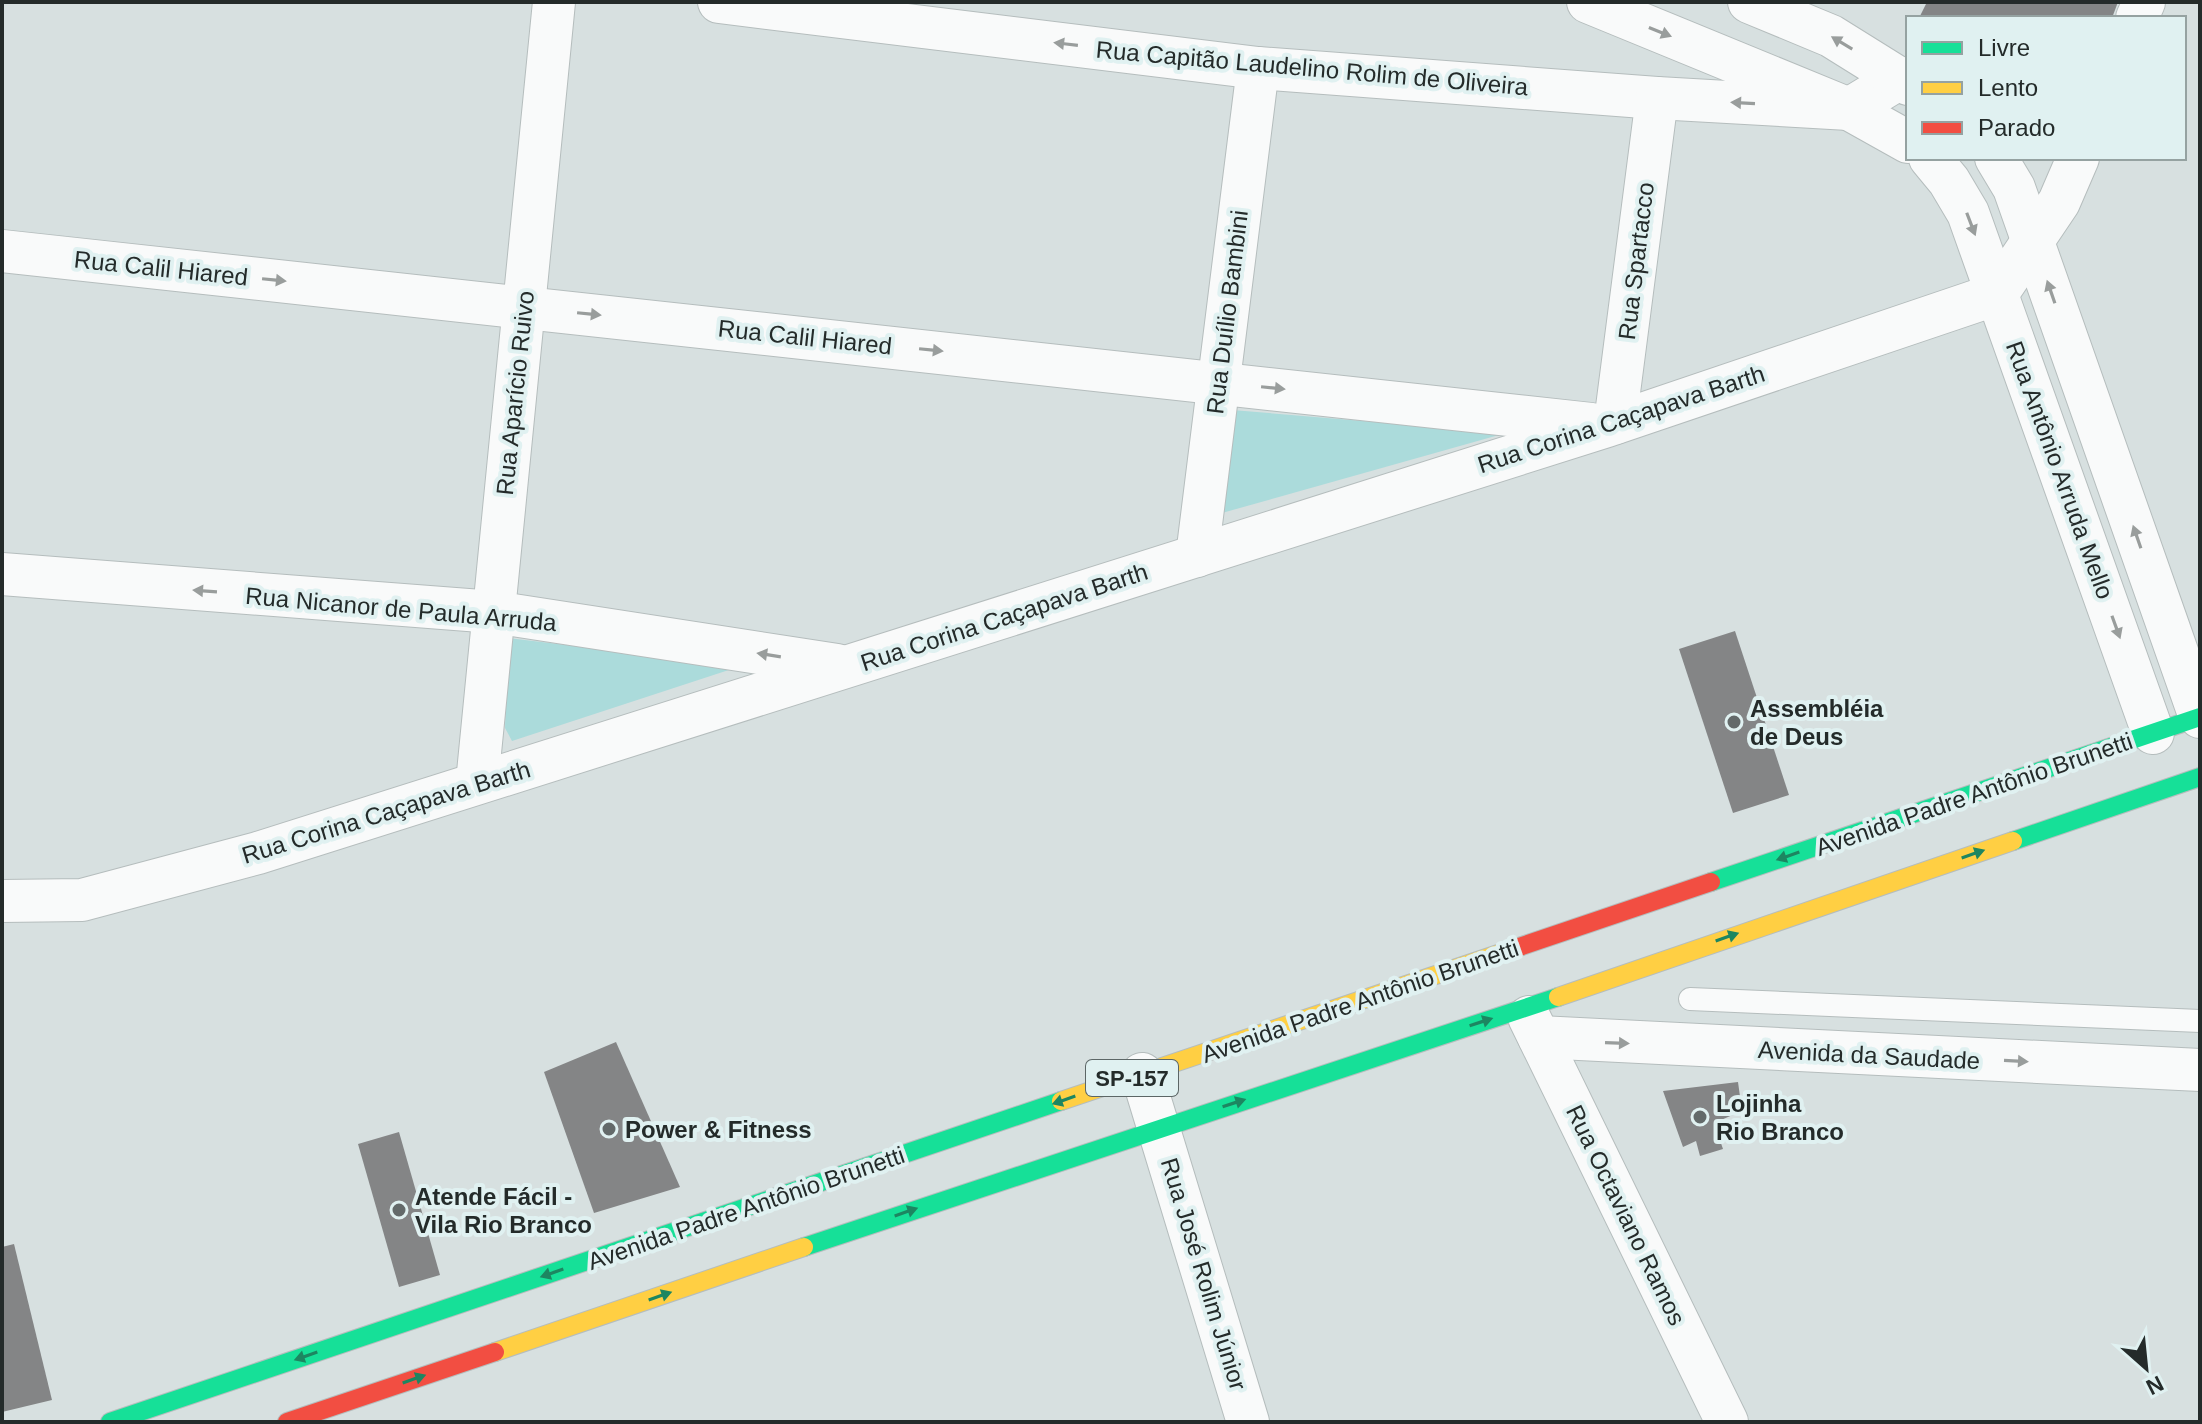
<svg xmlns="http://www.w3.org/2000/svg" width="2202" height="1424" font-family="Arial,sans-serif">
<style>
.green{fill:#abdbdb}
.building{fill:#848586}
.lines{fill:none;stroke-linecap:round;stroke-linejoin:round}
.lane-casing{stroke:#b5bdbd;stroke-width:24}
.street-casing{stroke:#b5bdbd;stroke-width:44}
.fast-casing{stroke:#b5bdbd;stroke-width:20}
.slow-casing{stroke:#b5bdbd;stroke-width:20}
.jam-casing{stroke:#b5bdbd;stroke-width:20}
.lane{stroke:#f9fafa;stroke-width:22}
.street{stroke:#f9fafa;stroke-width:42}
.fast{stroke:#16e098;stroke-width:18}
.slow{stroke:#ffcf43;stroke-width:18}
.jam{stroke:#f24e42;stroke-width:18}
.oneway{fill:#999d9c}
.oneway2{fill:#1d8661}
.poi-dot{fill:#636a6a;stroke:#e0f1f1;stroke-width:3}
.labels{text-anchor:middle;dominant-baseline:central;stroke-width:8;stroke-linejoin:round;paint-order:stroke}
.shield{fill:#e0f1f1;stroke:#5c6666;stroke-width:2}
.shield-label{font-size:22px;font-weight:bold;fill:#242b2a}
.street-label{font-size:24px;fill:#242b2a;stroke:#e0f1f1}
.poi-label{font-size:24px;font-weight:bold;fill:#242b2a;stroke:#e0f1f1;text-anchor:start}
</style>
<rect width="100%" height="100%" fill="#d7e0e0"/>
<g class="green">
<path d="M1232,410L1506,433L1222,513Z"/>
<path d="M508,638L741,666L512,741L505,728Z"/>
</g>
<g class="building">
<path d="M1927,2H2118L2112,18H1919Z"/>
<path d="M1735,631L1789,795L1733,813L1679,649Z"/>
<path d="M616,1042L680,1187L594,1213L544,1072Z"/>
<path d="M1738,1082L1742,1111L1714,1123L1723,1149L1700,1156L1696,1141L1683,1147L1663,1091Z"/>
<path d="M399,1132L440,1275L399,1287L358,1144Z"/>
<path d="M14,1244L52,1400L2,1412V1247Z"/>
</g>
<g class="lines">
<g class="lane-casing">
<path id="lane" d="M1690,999L2200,1021"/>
</g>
<g class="street-casing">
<g id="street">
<path d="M719,2L1258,68L1657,98L1849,109L1900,78"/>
<path d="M1588,2L1849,109L1908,142"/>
<path d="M1749,2L1831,36L1908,84"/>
<path d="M2137,18L2144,2"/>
<path d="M1930,158L1949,181L1968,213L2153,733"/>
<path d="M1996,158L2014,188L2200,717"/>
<path d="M2,251L1591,424"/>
<path d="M1615,423L1657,98"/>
<path d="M1197,556L1258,68"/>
<path d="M2,574L494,612L837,665"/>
<path d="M477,783L554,2"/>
<path d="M2,901L82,900L258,853L1607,426L1997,294L2059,202L2078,158"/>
<path d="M1529,1017L1727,1422"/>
<path d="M1539,1037L2200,1070"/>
<path d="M1142,1074L1248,1422"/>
</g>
</g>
<g class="fast-casing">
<g id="fast">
<path d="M2013,841L2200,777"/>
<path d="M1711,882L2200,717"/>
<path d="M804,1247L1558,997"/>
<path d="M110,1422L1061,1101"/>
</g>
</g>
<g class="slow-casing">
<g id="slow">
<path d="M1558,997L2013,841"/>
<path d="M1061,1101L1519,947"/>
<path d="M495,1352L804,1247"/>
</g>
</g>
<g class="jam-casing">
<g id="jam">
<path d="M1519,947L1711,882"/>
<path d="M287,1422L495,1352"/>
</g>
</g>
<use href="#lane" class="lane"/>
<use href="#street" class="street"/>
<use href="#fast" class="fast"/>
<use href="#slow" class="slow"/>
<use href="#jam" class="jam"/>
</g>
<defs><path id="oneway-solid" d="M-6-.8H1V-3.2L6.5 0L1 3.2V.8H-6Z" transform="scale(2)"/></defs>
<g class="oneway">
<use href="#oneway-solid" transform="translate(1660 32) rotate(22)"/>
<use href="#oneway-solid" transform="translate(1842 43) rotate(-149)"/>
<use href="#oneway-solid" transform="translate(1066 44) rotate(-173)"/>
<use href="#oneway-solid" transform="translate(1743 103) rotate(-177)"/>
<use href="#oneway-solid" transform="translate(1971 224) rotate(69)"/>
<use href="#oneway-solid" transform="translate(274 280) rotate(6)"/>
<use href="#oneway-solid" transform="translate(2051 292) rotate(-109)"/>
<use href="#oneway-solid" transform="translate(589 314) rotate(6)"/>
<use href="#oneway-solid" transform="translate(931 350) rotate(6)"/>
<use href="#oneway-solid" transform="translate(1273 388) rotate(6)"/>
<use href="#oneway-solid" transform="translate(2137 537) rotate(-109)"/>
<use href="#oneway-solid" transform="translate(205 591) rotate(-176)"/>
<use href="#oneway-solid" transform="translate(2116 627) rotate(70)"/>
<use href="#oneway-solid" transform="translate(769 655) rotate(-171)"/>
<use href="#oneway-solid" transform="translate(1617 1043) rotate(2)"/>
<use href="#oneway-solid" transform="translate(2016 1061) rotate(3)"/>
</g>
<g class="oneway2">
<use href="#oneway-solid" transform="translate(1973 854) rotate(-19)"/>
<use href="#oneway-solid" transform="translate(1788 856) rotate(161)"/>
<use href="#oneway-solid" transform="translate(1727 937) rotate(-19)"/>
<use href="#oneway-solid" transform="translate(1481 1022) rotate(-18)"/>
<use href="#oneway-solid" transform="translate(1064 1100) rotate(161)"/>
<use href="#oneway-solid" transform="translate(1234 1103) rotate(-18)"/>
<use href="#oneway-solid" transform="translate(906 1212) rotate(-19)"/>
<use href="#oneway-solid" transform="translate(552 1273) rotate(161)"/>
<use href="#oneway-solid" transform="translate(660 1296) rotate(-19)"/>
<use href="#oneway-solid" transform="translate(306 1356) rotate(161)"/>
<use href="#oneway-solid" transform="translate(414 1379) rotate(-19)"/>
</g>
<g class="poi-dot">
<circle cx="1734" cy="722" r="8"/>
<circle cx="1700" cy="1117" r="8"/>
<circle cx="609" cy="1129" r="8"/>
<circle cx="399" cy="1210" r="8"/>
</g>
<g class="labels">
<rect class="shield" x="1086" y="1060" width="92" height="36" rx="6"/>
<g class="shield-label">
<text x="1132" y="1078">SP-157</text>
</g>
<g class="street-label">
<text transform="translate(1312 68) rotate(5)">Rua Capitão Laudelino Rolim de Oliveira</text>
<text transform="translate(1636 261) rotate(-83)">Rua Spartacco</text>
<text transform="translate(161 268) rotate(6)">Rua Calil Hiared</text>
<text transform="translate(1227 312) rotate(-83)">Rua Duílio Bambini</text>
<text transform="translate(805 337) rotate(6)">Rua Calil Hiared</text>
<text transform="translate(515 393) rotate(-84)">Rua Aparício Ruivo</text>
<text transform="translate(1621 419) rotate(-18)">Rua Corina Caçapava Barth</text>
<text transform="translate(2060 470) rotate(70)">Rua Antônio Arruda Mello</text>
<text transform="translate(401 609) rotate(5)">Rua Nicanor de Paula Arruda</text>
<text transform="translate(1004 617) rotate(-18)">Rua Corina Caçapava Barth</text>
<text transform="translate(1974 794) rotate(-19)">Avenida Padre Antônio Brunetti</text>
<text transform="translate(386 812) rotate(-17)">Rua Corina Caçapava Barth</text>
<text transform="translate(1360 1001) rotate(-19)">Avenida Padre Antônio Brunetti</text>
<text transform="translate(1869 1055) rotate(3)">Avenida da Saudade</text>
<text transform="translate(746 1208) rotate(-19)">Avenida Padre Antônio Brunetti</text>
<text transform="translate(1626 1215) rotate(64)">Rua Octaviano Ramos</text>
<text transform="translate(1204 1274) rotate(73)">Rua José Rolim Júnior</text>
</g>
<g class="poi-label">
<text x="1750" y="708">Assembléia<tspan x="1750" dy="28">de Deus</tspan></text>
<text x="1716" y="1103">Lojinha<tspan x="1716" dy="28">Rio Branco</tspan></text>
<text x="625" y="1129">Power &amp; Fitness</text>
<text x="415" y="1196">Atende Fácil -<tspan x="415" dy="28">Vila Rio Branco</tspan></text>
</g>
</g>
<rect width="2202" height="1424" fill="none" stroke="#242b2a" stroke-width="8"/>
<rect x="1906" y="16" width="280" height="144" fill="#e0f1f1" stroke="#95a2a1" stroke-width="2"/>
<rect x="1922" y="42" width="40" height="12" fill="#16e098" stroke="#95a2a1" stroke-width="2"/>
<text x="1978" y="56" font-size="24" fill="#242b2a">Livre</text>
<rect x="1922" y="82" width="40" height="12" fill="#ffcf43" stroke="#95a2a1" stroke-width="2"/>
<text x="1978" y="96" font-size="24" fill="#242b2a">Lento</text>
<rect x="1922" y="122" width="40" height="12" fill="#f24e42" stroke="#95a2a1" stroke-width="2"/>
<text x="1978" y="136" font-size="24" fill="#242b2a">Parado</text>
<g transform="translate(2146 1368) rotate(153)" stroke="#e0f1f1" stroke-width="6" paint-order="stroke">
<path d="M0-6L14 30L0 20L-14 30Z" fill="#242b2a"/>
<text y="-12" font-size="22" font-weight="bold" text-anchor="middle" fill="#242b2a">N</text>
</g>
</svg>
